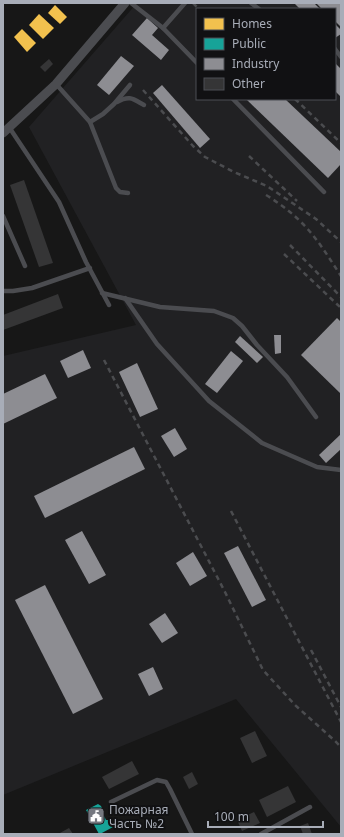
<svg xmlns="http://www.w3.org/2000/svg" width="344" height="837" font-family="'Noto Sans',sans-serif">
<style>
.built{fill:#212123;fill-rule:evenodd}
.homes{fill:#f2c14e}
.public{fill:#17a398}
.industry{fill:#8d8d92}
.building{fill:#353536}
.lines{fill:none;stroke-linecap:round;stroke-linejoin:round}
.service{stroke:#4b4c50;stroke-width:4.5}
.minor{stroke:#4b4c50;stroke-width:9}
.rail{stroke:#4b4c4f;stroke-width:2.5;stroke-dasharray:5 4;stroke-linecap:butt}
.labels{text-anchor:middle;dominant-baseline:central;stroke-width:4;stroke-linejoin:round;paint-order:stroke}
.poi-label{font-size:12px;fill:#a8adb8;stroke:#111113;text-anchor:start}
</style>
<rect width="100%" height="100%" fill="#171717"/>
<path class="built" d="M137,3H341V827L236,699L3,795V356L136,325L29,127ZM197,9H335V99H197Z"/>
<g class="homes">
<path d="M55,5L67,17L60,24L48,13Z"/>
<path d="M39,14L54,28L43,39L29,25Z"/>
<path d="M22,29L36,43L27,52L14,37Z"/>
</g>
<path class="public" d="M98,804L101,806L103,811L102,812L106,820H109L113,827L100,834H99L86,810Z"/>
<g class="industry">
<path d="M294,3H314L320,9H300Z"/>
<path d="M316,3H339L341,5V27L335,21V9H322Z"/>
<path d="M147,18L158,28L152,35L169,50L161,60L132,35Z"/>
<path d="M335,24L341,30V34L335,38Z"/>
<path d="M121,56L134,66L109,95L97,85Z"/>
<path d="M335,63L341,69V97L335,91Z"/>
<path d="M162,85L210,139L200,148L153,93Z"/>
<path d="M246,99H285L341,152V164L328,178Z"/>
<path d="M337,318L341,322V394L301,355Z"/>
<path d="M274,335H281V353L275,354Z"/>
<path d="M240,336L263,357L257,363L235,342Z"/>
<path d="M83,350L91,368L68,378L60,361Z"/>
<path d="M231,351L243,361L217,393L205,384Z"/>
<path d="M137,363L158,409L140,417L119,372Z"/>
<path d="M45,374L57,398L3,424V394Z"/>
<path d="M175,428L187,449L174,457L161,436Z"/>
<path d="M341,434V449L326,463L319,455Z"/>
<path d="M134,447L145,469L45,518L34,496Z"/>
<path d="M82,531L106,575L89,584L65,540Z"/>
<path d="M238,546L266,600L252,607L224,553Z"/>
<path d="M193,552L207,576L190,586L176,563Z"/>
<path d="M45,585L103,699L73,714L15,600Z"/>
<path d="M165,613L178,633L162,643L149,624Z"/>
<path d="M153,667L163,689L149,696L138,674Z"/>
</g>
<g class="building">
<path d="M49,59L53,64L45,72L40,67Z"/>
<path d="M24,180L53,263L39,267L10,185Z"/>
<path d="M58,294L63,308L3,330V315Z"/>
<path d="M255,731L267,756L252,763L240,738Z"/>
<path d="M132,761L139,774L109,789L102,777Z"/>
<path d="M192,772L198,784L189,789L183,777Z"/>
<path d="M288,786L296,802L267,817L259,800Z"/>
<path d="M254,812L260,823L242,831L237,820Z"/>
<path d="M308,823L312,834H303L300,826Z"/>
<path d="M69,828L73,834H58Z"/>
</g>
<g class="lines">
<g class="service">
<path d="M131,3L163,28L197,63"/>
<path d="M251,3L259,9"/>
<path d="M163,28L185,3"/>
<path d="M335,49L341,57"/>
<path d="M56,84L90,122L116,188L120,192L128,193"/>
<path d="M233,99L324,192"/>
<path d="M117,102C130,95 133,99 144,105"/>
<path d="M90,122L103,114L114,104L130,85"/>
<path d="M9,127L59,202L86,262L109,305"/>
<path d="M3,216L25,266"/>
<path d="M3,291H13L32,288L90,268"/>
<path d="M102,293L160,307L214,311L233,318L242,326L257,345L287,377L316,417"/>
<path d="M125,298L157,344L209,401L262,443L317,467L341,470"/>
<path d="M111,802L157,780L166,782L170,789L192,834"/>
<path d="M261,834L310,807"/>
</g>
<path class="minor" d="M3,133L56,84L125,3"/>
<g class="rail">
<path d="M193,3L199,9"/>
<path d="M143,90L193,146L205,157L234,172L267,186L316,219L341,242"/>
<path d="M295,99L341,143"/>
<path d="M249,156L297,201"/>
<path d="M266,195C279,203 291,212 302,223C318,239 329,258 341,276"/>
<path d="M290,245L341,297"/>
<path d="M284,254L341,308"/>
<path d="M104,360L225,592L263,670L295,705L335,741L341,747"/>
<path d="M231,511L341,722"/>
<path d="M311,650L341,707"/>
</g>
</g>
<defs>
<g id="civic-square" transform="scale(0.9)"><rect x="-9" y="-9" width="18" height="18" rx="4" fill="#757880" stroke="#111113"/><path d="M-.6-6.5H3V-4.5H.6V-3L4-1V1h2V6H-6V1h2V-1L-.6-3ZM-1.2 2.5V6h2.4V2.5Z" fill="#fff"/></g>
</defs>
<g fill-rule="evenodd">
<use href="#civic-square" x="96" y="816"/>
</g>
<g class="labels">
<g class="poi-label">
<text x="109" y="809">Пожарная<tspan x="109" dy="14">Часть №2</tspan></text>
</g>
</g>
<rect width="344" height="837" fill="none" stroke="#a8adb8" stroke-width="8"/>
<rect x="196" y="8" width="140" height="92" fill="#111113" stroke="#4d4f55"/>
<rect x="204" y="18" width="20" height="12" fill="#f2c14e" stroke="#4d4f55"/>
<text x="232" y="28" font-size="12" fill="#a8adb8">Homes</text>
<rect x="204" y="38" width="20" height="12" fill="#17a398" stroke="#4d4f55"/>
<text x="232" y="48" font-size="12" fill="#a8adb8">Public</text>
<rect x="204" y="58" width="20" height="12" fill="#8d8d92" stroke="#4d4f55"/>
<text x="232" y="68" font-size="12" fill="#a8adb8">Industry</text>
<rect x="204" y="78" width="20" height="12" fill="#353536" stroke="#4d4f55"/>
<text x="232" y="88" font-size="12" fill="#a8adb8">Other</text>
<path d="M208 821v6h115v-6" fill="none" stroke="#a8adb8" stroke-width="2"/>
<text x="214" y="821" font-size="12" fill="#a8adb8" stroke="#111113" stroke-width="3" paint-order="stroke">100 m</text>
</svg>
